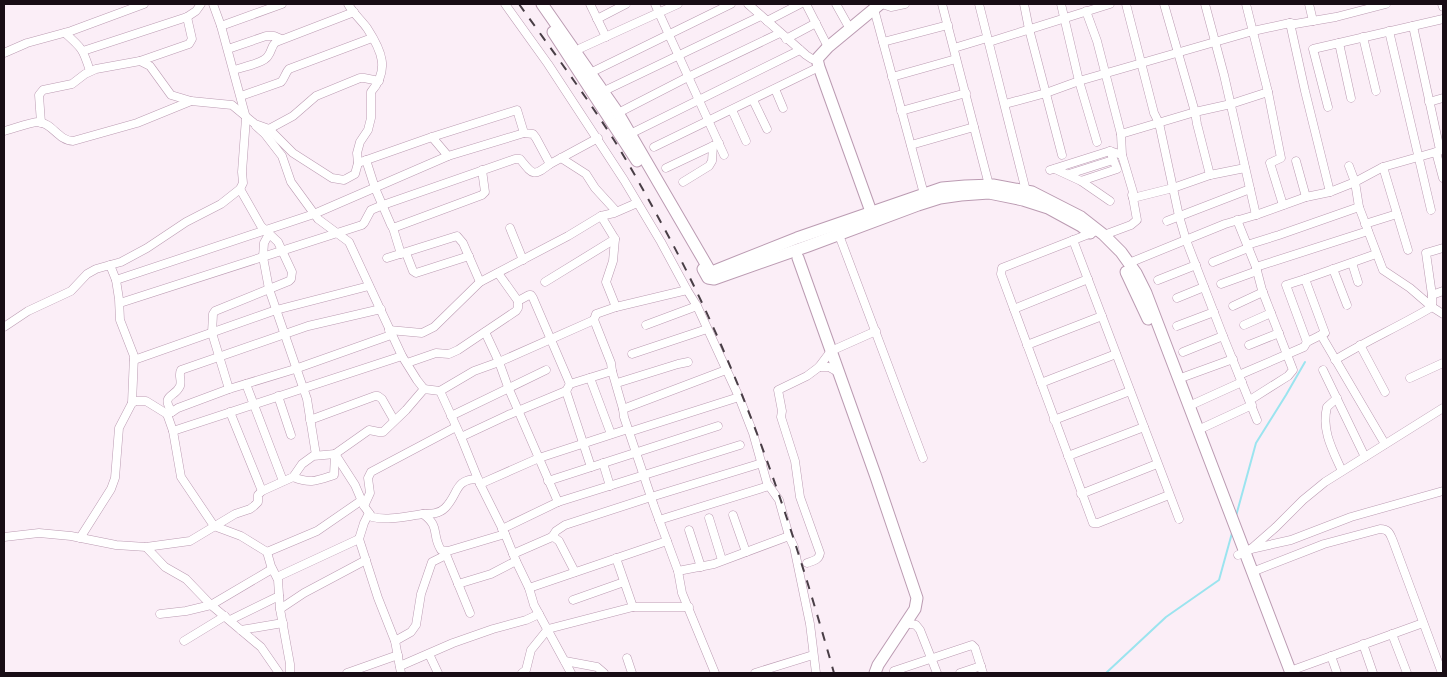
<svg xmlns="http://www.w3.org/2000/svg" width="1447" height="677" font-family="Figtree,sans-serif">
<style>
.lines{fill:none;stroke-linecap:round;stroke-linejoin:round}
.stream{stroke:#9be4ef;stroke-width:2}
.street-casing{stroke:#bb9bb2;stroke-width:9}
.secondary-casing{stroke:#bb9bb2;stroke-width:13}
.street{stroke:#fff;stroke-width:8}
.secondary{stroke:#fff;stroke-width:11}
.rail{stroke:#493e46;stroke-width:2;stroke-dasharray:9 9;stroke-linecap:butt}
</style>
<rect width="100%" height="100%" fill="#fbeef7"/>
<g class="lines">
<g class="stream">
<path d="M1236,516L1256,443L1286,395L1305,362"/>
<path d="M1106,673L1166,617L1219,580L1232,533"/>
</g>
<g class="street-casing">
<g id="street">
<path d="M505,4L548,64L624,180L661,242L687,290L697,306L739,397L753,433L767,483L779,500L789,536L794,547L810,624L816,673"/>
<path d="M590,4L606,37"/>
<path d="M655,4L659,13L724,155"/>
<path d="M748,4L806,55L812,59H817"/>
<path d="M806,4L828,47"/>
<path d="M836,4L850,29"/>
<path d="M882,4L891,7L905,4"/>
<path d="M942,4L989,185"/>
<path d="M979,4L1026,191"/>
<path d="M1024,4L1029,29L1062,155"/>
<path d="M1061,4L1079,81L1097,142"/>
<path d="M1126,4L1154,113L1159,123L1179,216L1186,240L1223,336L1257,420"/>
<path d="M1164,4L1195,112L1197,124L1210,175"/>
<path d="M1205,4L1224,75L1256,215"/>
<path d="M1246,4L1268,92L1281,158L1270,163L1283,205"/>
<path d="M1309,4L1313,21"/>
<path d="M1442,4L1443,7"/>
<path d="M874,9L924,194"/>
<path d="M1086,11L1097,41L1121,134L1122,155L1133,192L1132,195L1133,198L1173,188L1210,175L1245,168"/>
<path d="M597,19L626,4"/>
<path d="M767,21L800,4"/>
<path d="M1290,23L1305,91L1330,192"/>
<path d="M221,26L282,4"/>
<path d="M1413,26L1440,150"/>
<path d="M1389,31L1431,210"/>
<path d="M65,33C82,48 83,49 90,71"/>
<path d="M1363,37L1376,91"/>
<path d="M786,39L816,23"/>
<path d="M883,42L948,25"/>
<path d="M989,42L1110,4"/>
<path d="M1339,43L1351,98"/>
<path d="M581,48L678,4"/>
<path d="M954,48L987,38"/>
<path d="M228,49L266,36H274L281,39"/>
<path d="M83,51L187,17L196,11L201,4"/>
<path d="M4,53L27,43L71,31L144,4"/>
<path d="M140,61L189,44L192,39L187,17"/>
<path d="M234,70C243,67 264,63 268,56C272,51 271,46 276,42L354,12"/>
<path d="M590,73L731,4"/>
<path d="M892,77L956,59"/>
<path d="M775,89L783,108"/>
<path d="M602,92L761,16"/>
<path d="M241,96L281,82C285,78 285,73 289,69L372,38"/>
<path d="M753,100L767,129"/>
<path d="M1429,102L1443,98"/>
<path d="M1005,104L1046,93L1079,81L1253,31L1290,23L1295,24L1336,17L1386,4"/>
<path d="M1328,107L1313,49L1443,19"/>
<path d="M732,110L746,141"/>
<path d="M901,111L966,93"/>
<path d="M618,113L688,77L780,33"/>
<path d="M41,123L39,95L43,90L72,84L85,74L96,69L140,61L150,66L171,95L191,101L232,105L255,124L269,129L293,153L332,178L344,180L355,174L358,163L357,153L360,142L368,130L371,118V92C390,70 382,51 367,28C361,20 353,13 348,4"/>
<path d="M256,126L265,134L282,156L291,182L318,219L349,242L402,356L417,380L424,389"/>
<path d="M269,129L293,116L316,96L360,78H364L379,81"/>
<path d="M4,131C13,129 30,122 39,122C52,123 59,141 73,141L137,123L191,101"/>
<path d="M630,134L800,50"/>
<path d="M1121,134L1195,112L1231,104L1268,92"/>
<path d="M432,137L448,156L524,133"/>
<path d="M911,145L974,127"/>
<path d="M654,147L819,67"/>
<path d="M1436,152L1443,178"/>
<path d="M561,158L586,174L595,188L616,211"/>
<path d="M366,160L375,188L391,225L393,228L482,195L485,192L482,170"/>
<path d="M1296,161L1306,197"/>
<path d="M358,163L432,137L517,110L524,133L533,134L536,138L550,164L598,138"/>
<path d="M1349,166L1355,182L1359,207L1383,270L1410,288L1432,307L1443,314"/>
<path d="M1383,167L1408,250"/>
<path d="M666,168L719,143"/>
<path d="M1055,169L1081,181L1110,201"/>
<path d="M1050,170L1110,151L1122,155"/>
<path d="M1069,174L1113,160"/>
<path d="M1081,181L1117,169L1110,151"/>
<path d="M683,182L709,166L712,161L713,146"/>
<path d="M601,216L614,213L637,203"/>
<path d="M1237,220L1256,267L1262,290L1293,370L1288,376L1250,400"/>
<path d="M1167,221L1250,189"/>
<path d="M1365,224L1397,214"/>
<path d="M393,228L401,254"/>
<path d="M510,228L523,260"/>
<path d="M1094,232L1002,268L1001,274L1093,523H1098L1169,495"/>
<path d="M269,234L264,243L263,257L269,289L307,399L316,455"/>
<path d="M839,235L923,458"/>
<path d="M1104,235L1131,225L1137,220L1133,198"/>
<path d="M615,239L613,261L606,282L616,307"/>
<path d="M1073,240L1179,519"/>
<path d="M1247,245L1279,235L1359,207"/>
<path d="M406,253L413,271L416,273L469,256"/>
<path d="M387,258L457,236L463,243L480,282"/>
<path d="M1213,262L1248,248"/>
<path d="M1129,263L1225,224L1256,215L1306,197L1330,192L1355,182L1383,167L1443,150"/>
<path d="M1352,263L1358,282"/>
<path d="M110,265L121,262L147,248L186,222L221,204L240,189L243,183L242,172L246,118L221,26L213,4"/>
<path d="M1256,267L1368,231"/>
<path d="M1333,269L1347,305"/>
<path d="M116,280L119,299L120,320L134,356L132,403"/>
<path d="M1158,280L1196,265"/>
<path d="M1221,284L1257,271"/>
<path d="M1432,295L1443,291"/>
<path d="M1177,298L1204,287"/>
<path d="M518,301L529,295H531L533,298L570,384"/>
<path d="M120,303L362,225L364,223L371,210L383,205L515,159H520C533,175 533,177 550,164"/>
<path d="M1233,306L1263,292"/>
<path d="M1014,309L1088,279"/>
<path d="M594,320L596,314L616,307L687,290"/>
<path d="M646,325L697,306"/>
<path d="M1244,325L1271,313"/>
<path d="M1177,326L1214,312"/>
<path d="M4,327L28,311L71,291L87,274L96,269L110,265L116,280L314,214L448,156"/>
<path d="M389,330L422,333L434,327L480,282L568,236L601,216L615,239L545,282"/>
<path d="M1321,335L1385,444"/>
<path d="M1307,342L1286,285L1305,279L1376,254"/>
<path d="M1027,345L1102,316"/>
<path d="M1249,345L1279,333"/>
<path d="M1360,345L1385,392"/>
<path d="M1183,352L1223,336"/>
<path d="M632,354L707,329"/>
<path d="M134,360L276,310L369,286"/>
<path d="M1335,360C1366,341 1400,326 1432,307V295L1426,253L1443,248"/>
<path d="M407,363L436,353L449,354L458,350L516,311L518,308V301L498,273"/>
<path d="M819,367H829L838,372"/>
<path d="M1323,370L1365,457"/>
<path d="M1239,375L1304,347L1307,342L1325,333L1305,279"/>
<path d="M590,378L611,434"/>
<path d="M1410,378L1443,363"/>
<path d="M1178,379L1233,359"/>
<path d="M617,383L678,364L688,362"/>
<path d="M1041,383L1116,354"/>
<path d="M246,384L283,481"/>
<path d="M229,389L212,333L213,314L215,311L289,281L291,279L292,272L278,242L261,226L240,189"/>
<path d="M440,391L474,371L499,362L485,332"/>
<path d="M566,391L591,467"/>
<path d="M278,396L291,435"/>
<path d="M1337,398L1327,407C1321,430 1333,451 1342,471"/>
<path d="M1189,406L1242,382"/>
<path d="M172,412C160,394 175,398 180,386C182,380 178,375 181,370L308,326L381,309"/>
<path d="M230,412L262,491"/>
<path d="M167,414L173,431L181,477L214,526L241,536L267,552L271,566L278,580L280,609L290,664V673"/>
<path d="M451,416L546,370"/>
<path d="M310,420L375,396H378L382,399L394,420"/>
<path d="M1054,420L1130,391"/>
<path d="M1198,430L1252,405"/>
<path d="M173,431L402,356"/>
<path d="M629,432L739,397"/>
<path d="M461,437L508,415L566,391L570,384L612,371L623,409"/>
<path d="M1068,456L1144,427"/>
<path d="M603,463L610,486"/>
<path d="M293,477C311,484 316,481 334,475L335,454L369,430L379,432H383L406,410L424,389L440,391L461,437L480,484L505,534L516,561L529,588L534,605L571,673"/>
<path d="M548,481L718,426"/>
<path d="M480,484L539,458L628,429"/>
<path d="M1081,494L1157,464"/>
<path d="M558,502L508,387L499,362L594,320L611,363L612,371"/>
<path d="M364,506L370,493L368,478L371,472L456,427"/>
<path d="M369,513L364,523L359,539L378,598L395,641L401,673"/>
<path d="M423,514C431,514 439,514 445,508C459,494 454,479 478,479"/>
<path d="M733,515L746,552"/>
<path d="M709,518L722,560"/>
<path d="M659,520L769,486"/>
<path d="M502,529L558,502L740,445"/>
<path d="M689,530L701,567"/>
<path d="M4,537L39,533L71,536L116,545L146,547L190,541L235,514L250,509L254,506L258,502V495L262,491L293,477L302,464L313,456L335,454L355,485L364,506L372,517C388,521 407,516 423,514C441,527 431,534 441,550L448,551L505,534"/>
<path d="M552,537L556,531L565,525L651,497L762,463"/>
<path d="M80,538L111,489L115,478L119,428L132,403L136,401H146L167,414L172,412L178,408L229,389L295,369L391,335"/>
<path d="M146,547L165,567L186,579L211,605L261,647L279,673"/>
<path d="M1251,549L1291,540L1351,517L1443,491"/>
<path d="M267,552L317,531L362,500"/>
<path d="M445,552L470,613"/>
<path d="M513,554L552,537L555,538L559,541L575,572"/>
<path d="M1238,555L1251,549L1276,527L1303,500L1325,482L1443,408"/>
<path d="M616,558L633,607"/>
<path d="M807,563C813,561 819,560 820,553L800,497L795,461L781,417L782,411L778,390L807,376L819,367L831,351L876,331"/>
<path d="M678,571L714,564L789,536"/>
<path d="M1252,572L1324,544L1380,529C1389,529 1390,534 1393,541L1442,673"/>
<path d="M277,577L359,539"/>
<path d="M458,584L491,574L516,561"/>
<path d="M529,588L667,541"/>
<path d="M573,600L624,582"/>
<path d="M280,609L304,593L366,560"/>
<path d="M160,614L186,611L211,605L272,569"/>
<path d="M230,620L279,596"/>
<path d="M906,623L916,625L920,630L937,673"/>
<path d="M241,630L283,623"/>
<path d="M1392,634L1407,673"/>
<path d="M184,641L225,616"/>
<path d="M395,641L411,632L416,625L421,594L432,562L446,555"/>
<path d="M1363,644L1373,673"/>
<path d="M429,654L438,673"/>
<path d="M1331,656L1337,673"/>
<path d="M627,658L632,673"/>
<path d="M565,661L597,667L604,673"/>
<path d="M400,666L453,643L493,629L526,620L539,614"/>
<path d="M894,671L972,645L975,648L983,673"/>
<path d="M1290,671L1423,623"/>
<path d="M347,673L398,655"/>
<path d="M522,673L526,670L531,650L548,629L633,607H689"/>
<path d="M715,673L682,593L678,571L654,506L624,417L623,409L726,370"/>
<path d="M755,673L813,655"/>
<path d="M960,673L981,666"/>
</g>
</g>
<g class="secondary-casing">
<g id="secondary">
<path d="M542,4L618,113L710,271H714L797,238L942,188L965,186L993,185L1032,192L1081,217L1104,235L1121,252L1136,273L1146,293L1291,673"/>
<path d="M553,32L637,161"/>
<path d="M874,220L819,67L817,59L828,47L880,4"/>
<path d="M798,258L876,477L917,598L915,609L878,665L875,673"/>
<path d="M703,269L708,278L714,279L808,246L918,205L940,198L961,195L989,193L1023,200L1048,208L1081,226L1090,233"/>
<path d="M1126,272L1148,319"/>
</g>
</g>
<use href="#street" class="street"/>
<use href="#secondary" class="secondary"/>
<path class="rail" d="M519,4C551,49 584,93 614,140C634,172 652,206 670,239C743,376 792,524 834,673"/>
</g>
<rect width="1447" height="677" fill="none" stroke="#180d15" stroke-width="10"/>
</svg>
